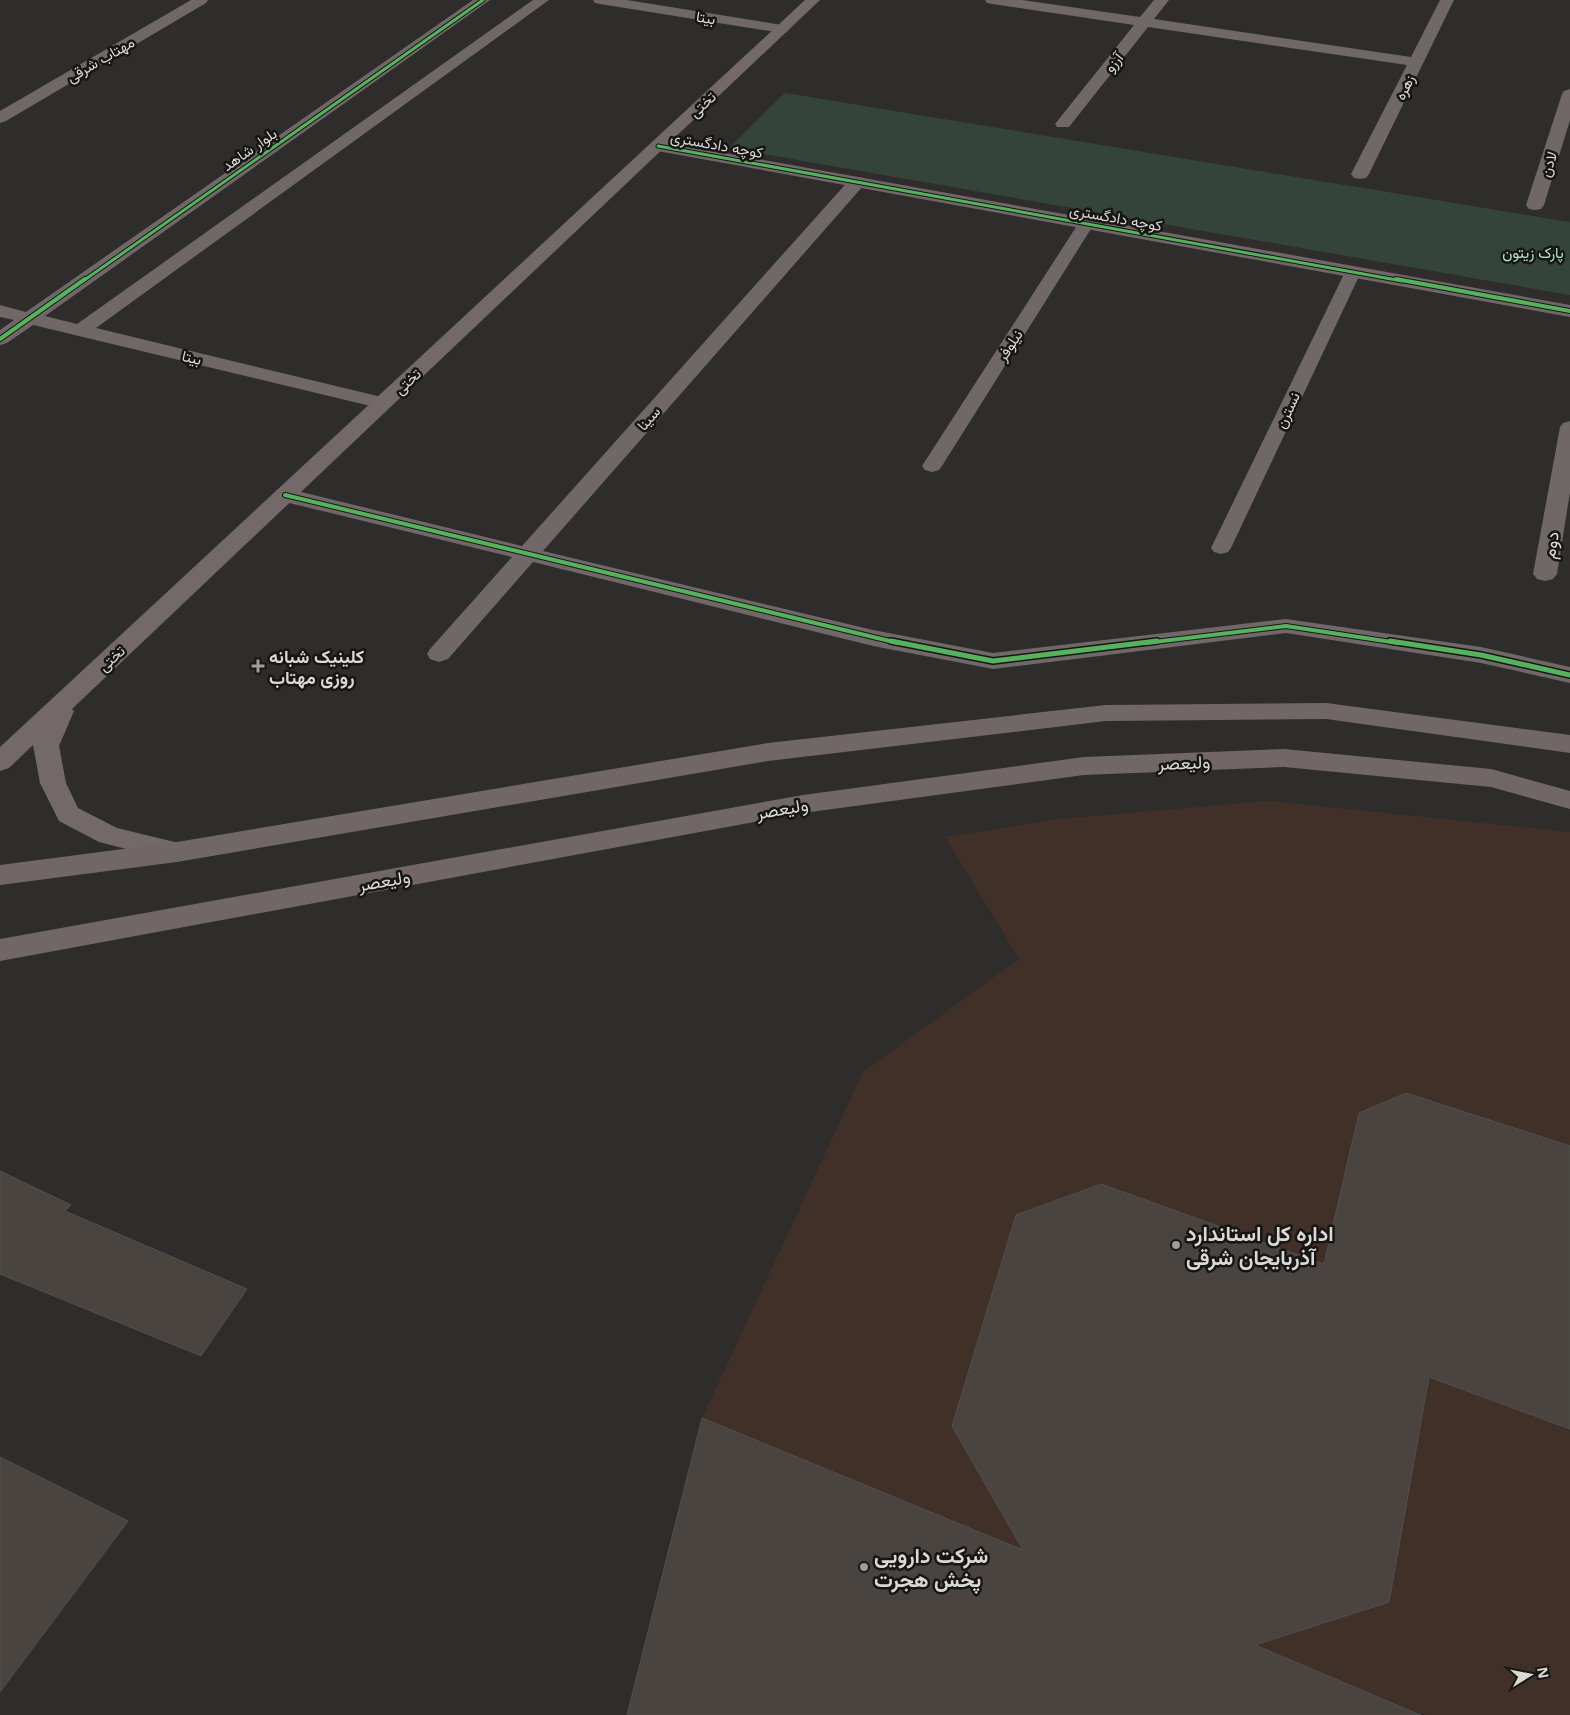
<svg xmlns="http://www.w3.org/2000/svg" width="1570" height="1715" font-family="'Noto Sans',Vazirmatn,sans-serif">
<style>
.education{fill:#403028}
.green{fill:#35443b}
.building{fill:#4a4441;stroke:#51504e}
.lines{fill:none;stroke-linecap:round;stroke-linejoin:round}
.service{fill:#6f6768;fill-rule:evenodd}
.minor{fill:#6f6768;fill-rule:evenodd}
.tertiary{fill:#6f6768;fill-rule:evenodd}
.secondary{fill:#73696b;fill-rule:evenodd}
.primary{fill:#716767;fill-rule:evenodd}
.cycleway-far2-casing{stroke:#171614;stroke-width:5}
.cycleway-far1-casing{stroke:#171614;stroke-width:6}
.cycleway-casing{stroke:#171614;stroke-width:8}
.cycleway-far2{stroke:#56b35d;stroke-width:3}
.cycleway-far1{stroke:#56b35d;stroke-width:4}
.cycleway{stroke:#56b35d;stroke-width:5}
.poi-dot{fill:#9e9d9a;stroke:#171614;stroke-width:2}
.labels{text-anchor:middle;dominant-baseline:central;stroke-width:5;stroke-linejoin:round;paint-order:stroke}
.far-street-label{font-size:15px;fill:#dad9d6;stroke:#171614}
.far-park-label{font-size:15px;fill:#ace9ca;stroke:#171614}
.street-label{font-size:18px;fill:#dad9d6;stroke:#171614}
.poi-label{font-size:18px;font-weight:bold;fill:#dad9d6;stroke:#171614;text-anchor:start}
.near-poi-label{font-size:21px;font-weight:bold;fill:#dad9d6;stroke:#171614;text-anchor:start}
</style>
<rect width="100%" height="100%" fill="#2e2d2b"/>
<path class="education" d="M1269,801L1570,832V1715H1425L702,1418L863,1072L1019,959L945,837L1057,819Z"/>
<path class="green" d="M785,93L1570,222V295L729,148Z"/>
<g class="building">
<path d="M1406,1093L1570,1146V1429L1429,1377L1389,1602L1255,1645L1421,1715H627L702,1418L1023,1550L952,1426L1016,1215L1101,1184L1324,1264L1359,1113Z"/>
<path d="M0,1171L71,1205L65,1211L247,1289L201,1356L0,1274Z"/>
<path d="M0,1457L128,1521L0,1692Z"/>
</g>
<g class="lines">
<g class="service">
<path d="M1086,219L1092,221L1094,224L942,466L939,470L932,472L925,470L922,466L1078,224L1080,221Z"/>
<path d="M1353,267L1359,268L1361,272L1231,548L1228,552L1221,554L1214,552L1211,548L1345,272L1347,268Z"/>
</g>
<g class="minor">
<path d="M191,0H208L206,3L6,121L0,123V111Z"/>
<path d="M473,0H490L45,316L77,324L533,0H549L96,328L390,399L393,403L390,407L383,409L33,325L7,343L0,345V330L14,320L0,317V305L26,312Z"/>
<path d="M593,0H627L782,25L787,26L789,29L787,32L782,33L600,4L595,3Z"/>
<path d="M985,0H1022L1140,17L1154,0H1169L1154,19L1411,57L1440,0H1454L1369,174L1366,178L1360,179L1354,178L1351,174L1407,65L1148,27L1069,127H1057L1055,124L1134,25L992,4L987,3Z"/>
<path d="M1570,89V120L1544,205L1541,209L1535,210L1529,209L1526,205L1562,94L1564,91Z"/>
<path d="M857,177L863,178L866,182L863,186L543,551L873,630L993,653L1286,619L1481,647L1570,667V683L1481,663L1286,633L993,669L873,646L533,562L448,659L439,662L430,659L427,654L430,649L512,557L277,500L274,495L277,490L285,488L522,546L851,178Z"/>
<path d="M1570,421V492L1557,574L1553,579L1545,581L1537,579L1533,574L1560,427L1563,423Z"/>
</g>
<path class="tertiary" d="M658,141L1570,305V317L652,150L650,146L652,142Z"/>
<path class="secondary" d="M805,0H820L72,709L74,711L59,746L66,783L78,808L117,828L187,845L191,852L187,859L177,862L99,842L59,821L40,783L33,745L9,768L0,771V747Z"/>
<g class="primary">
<path d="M1326,703L1570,735V753L1326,719L1106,721L768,761L177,862L0,885V865L177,842L768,743L1106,705Z"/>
<path d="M1284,749L1491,769L1570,791V809L1491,787L1284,767L1084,775L803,813L0,961V939L803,795L1084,757Z"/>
</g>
<g class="cycleway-far2-casing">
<g id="cycleway-far2">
<path d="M658,146L1402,281"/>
<path d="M83,281L483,0"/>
</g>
</g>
<g class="cycleway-far1-casing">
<g id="cycleway-far1">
<path d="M1396,279L1570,311"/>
<path d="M0,339L85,279"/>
<path d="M285,495L898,643"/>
<path d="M1146,643L1286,626L1398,643"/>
</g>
</g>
<g class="cycleway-casing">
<g id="cycleway">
<path d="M891,641L993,661L1157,641"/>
<path d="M1390,641L1481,655L1570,675"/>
</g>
</g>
<use href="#cycleway-far2" class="cycleway-far2"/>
<use href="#cycleway-far1" class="cycleway-far1"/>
<use href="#cycleway" class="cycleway"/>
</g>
<g class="poi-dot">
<path d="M255.5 658.5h5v5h5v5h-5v5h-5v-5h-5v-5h5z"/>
<circle cx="1176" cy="1245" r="5"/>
<circle cx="864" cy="1567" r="5"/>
</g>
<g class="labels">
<g class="far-street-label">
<text transform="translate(706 17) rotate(9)">بیتا</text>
<text transform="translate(100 59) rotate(-30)">مهتاب شرقی</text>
<text transform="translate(1113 62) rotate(-51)">آرزو</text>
<text transform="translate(1404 87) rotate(-63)">زهره</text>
<text transform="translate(702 104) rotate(-43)">تختى</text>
<text transform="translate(717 144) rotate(10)">کوچه دادگستری</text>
<text transform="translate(249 149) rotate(-35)">بلوار شاهد</text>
<text transform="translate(1548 164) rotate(-72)">لادن</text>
<text transform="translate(1116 217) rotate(10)">کوچه دادگستری</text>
<text transform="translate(1009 345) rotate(-57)">نیلوفر</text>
<text transform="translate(192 357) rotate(14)">بیتا</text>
<text transform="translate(407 381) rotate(-43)">تختى</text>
<text transform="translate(1287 410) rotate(-65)">نسترن</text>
<text transform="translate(648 418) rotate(-49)">سینا</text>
<text transform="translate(111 658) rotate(-43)">تختى</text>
</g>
<g class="far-park-label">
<text x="1533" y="252">پارک زیتون</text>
</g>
<g class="street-label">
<text transform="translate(1550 545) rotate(-81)">دوم</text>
<text transform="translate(1184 762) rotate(-2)">ولیعصر</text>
<text transform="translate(782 808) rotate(-10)">ولیعصر</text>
<text transform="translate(384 880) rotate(-10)">ولیعصر</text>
</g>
<g class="poi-label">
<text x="269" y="656">کلینیک شبانه<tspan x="269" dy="21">روزی مهتاب</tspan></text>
</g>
<g class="near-poi-label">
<text x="1186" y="1233">اداره کل استاندارد<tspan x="1186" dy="24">آذربایجان شرقی</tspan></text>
<text x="874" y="1555">شرکت دارویی<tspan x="874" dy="24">پخش هجرت</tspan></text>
</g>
</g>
<g transform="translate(1530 1675) rotate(80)" stroke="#171614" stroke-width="4" paint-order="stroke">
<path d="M0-4L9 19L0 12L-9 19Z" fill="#dad9d6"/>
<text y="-8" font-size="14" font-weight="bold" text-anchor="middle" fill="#dad9d6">N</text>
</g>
</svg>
